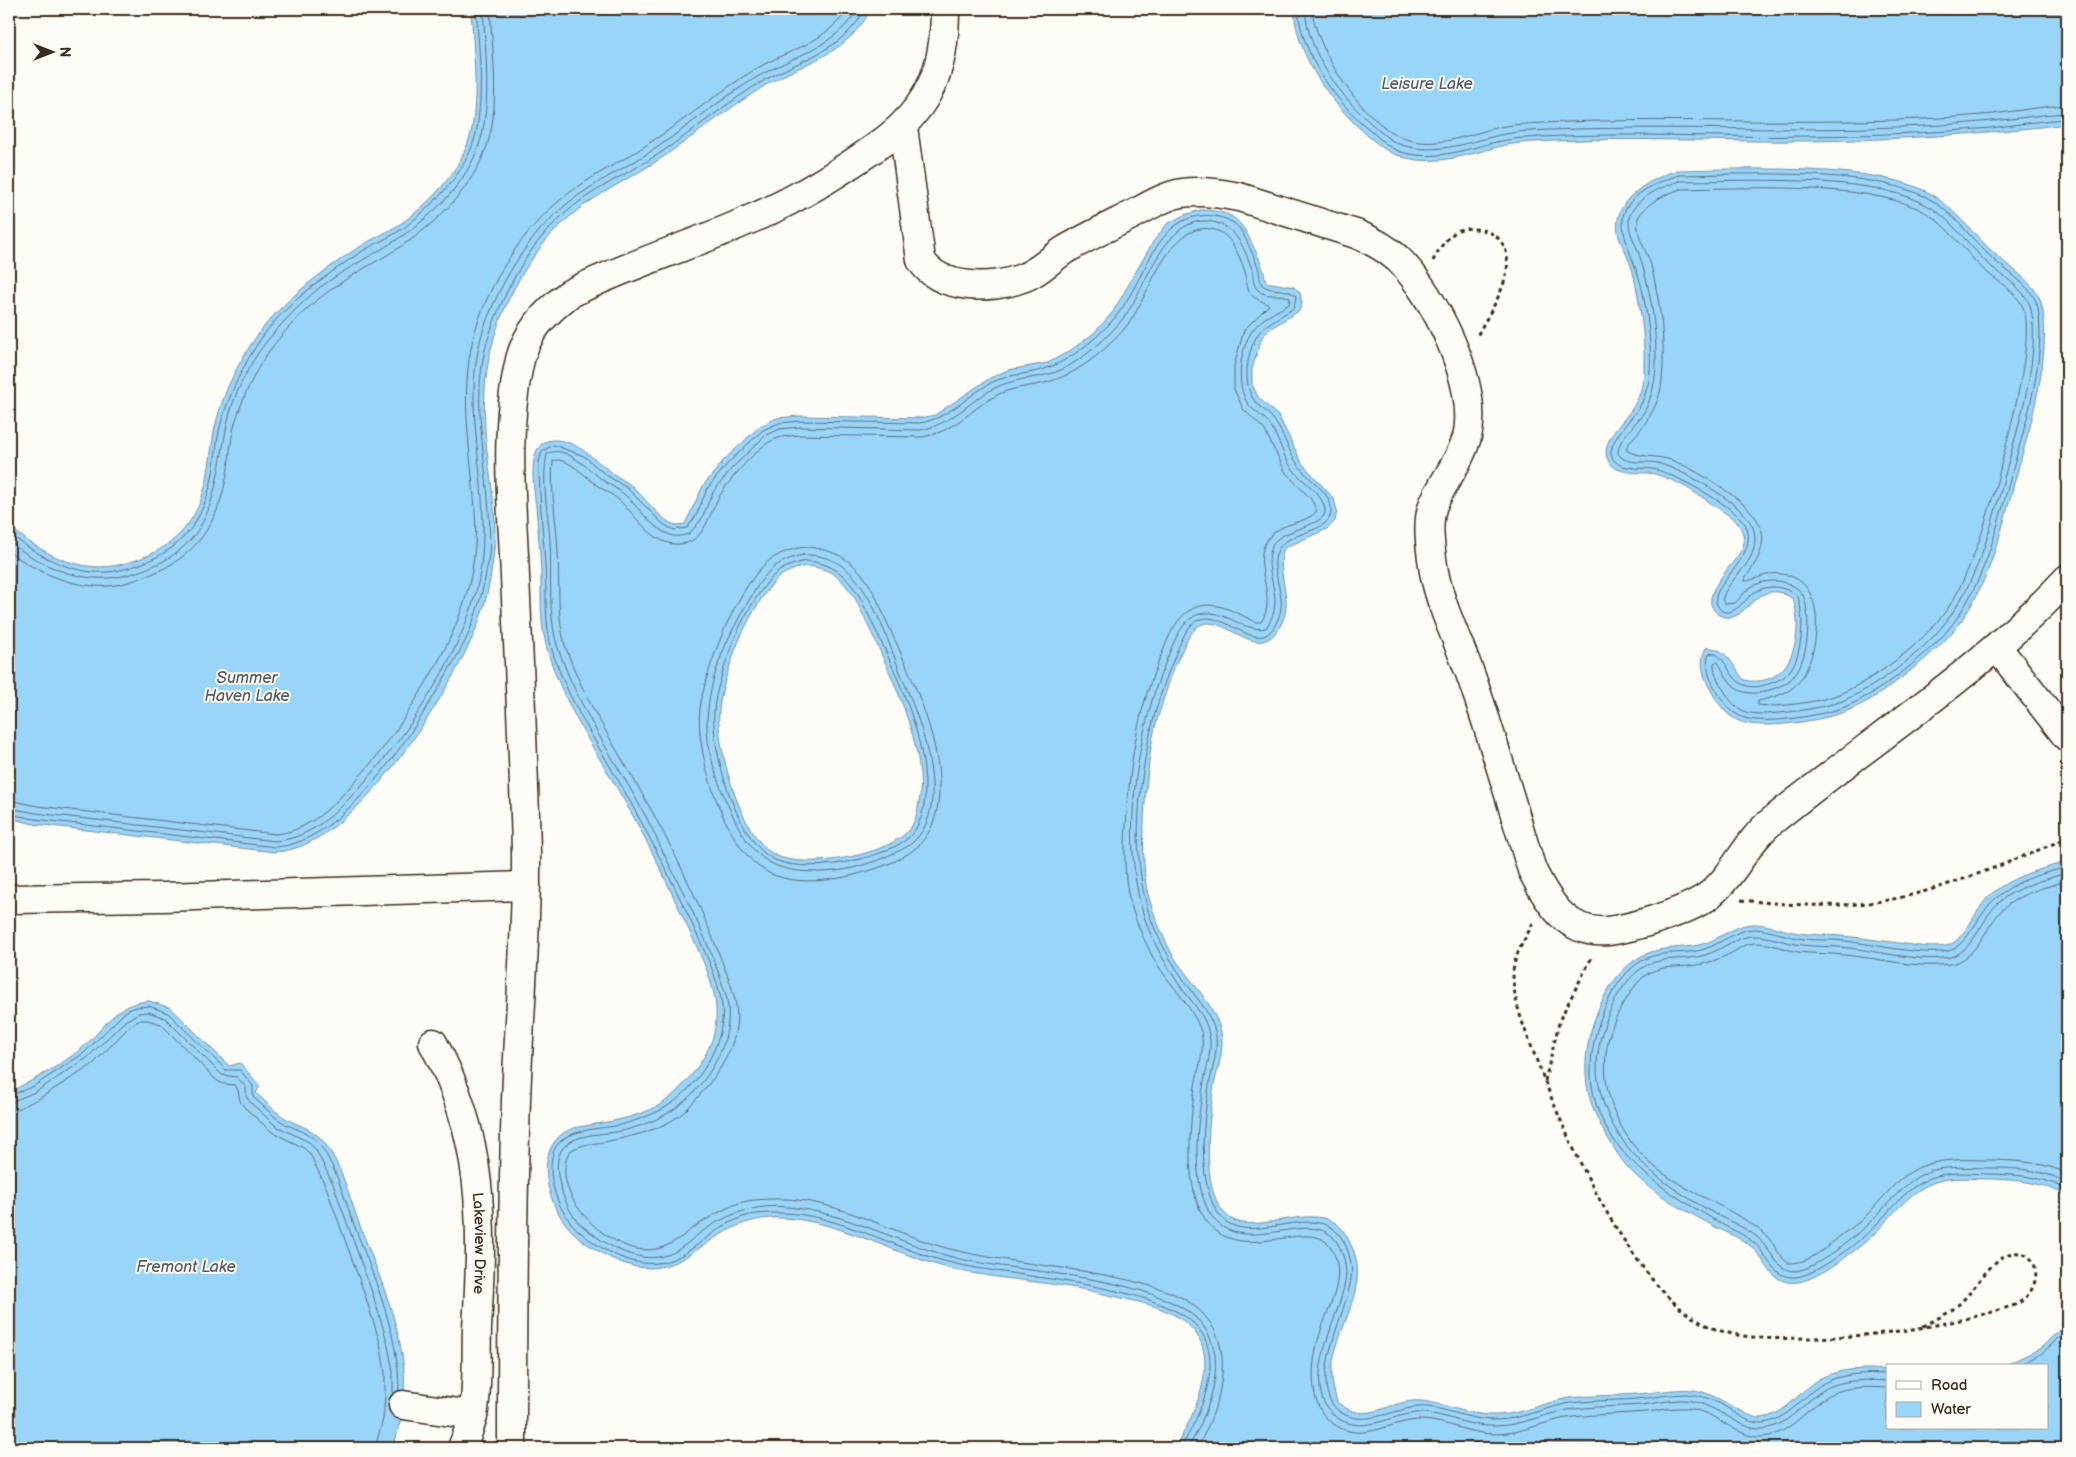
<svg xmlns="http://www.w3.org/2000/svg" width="2076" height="1457" font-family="'Balsamiq Sans',sans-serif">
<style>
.water{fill:#99d4f9;stroke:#7390a1;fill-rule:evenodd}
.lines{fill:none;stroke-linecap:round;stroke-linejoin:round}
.shore{stroke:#616e76;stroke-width:1}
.minor-casing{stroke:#3b2a1e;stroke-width:31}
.path{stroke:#3b2a1e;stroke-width:3;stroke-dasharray:4 4;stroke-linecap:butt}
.minor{stroke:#fdfcf7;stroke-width:28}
.labels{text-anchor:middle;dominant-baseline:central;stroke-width:4;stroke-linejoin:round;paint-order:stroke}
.street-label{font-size:15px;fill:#3b2a1e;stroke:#fdfcf7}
.water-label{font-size:16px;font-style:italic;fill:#575d60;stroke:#fdfcf7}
</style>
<rect width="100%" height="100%" fill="#fdfcf7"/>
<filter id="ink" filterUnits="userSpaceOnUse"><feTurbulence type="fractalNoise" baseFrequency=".02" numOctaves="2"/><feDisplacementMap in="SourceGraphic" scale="10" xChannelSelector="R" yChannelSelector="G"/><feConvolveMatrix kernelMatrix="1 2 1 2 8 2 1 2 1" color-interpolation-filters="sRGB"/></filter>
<g filter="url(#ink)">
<g class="water">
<path d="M471,9H871C847,56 805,61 764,86C729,108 697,134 663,157C638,174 610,187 586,204C546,232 517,275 500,320C485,359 482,400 486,442C490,481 499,520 493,559C490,585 484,612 473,636C444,701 353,849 275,852L34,824L9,818V526C40,553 81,575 123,564C173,551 199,524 208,473C211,456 212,437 217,419C224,391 239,361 256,337C282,301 320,273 356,249C370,240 386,233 400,224C433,202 468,163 473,122C478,85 473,46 471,9Z"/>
<path d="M1294,9H2067V124C1981,134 1895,140 1809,141C1724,142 1639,137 1554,141C1538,142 1522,142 1506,145C1470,153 1434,169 1397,155C1386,152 1377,143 1368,136C1332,104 1297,59 1294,9Z"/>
<path d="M1677,170C1740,169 1880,163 1931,194C1956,210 1974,235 1995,254C2011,269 2038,284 2042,306C2052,352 2030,428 2017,473C2003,523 1991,582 1958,625C1946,641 1931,654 1915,667C1894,684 1872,701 1847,711C1825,720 1760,731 1739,721C1726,715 1720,706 1713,694C1704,679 1698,664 1706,648C1726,646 1733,666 1744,680C1791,690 1805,635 1793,599C1755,572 1746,630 1720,615C1692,599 1736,564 1743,547C1746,536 1741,527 1734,519C1710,503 1684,482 1655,474C1641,471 1618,476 1609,462C1597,443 1625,421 1634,406C1641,394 1644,380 1644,366C1645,335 1640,303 1633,272C1630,260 1623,249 1619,237C1609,200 1649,180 1677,170Z"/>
<path d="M1201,210C1234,211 1241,220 1254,248C1260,260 1264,269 1266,282L1294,287L1300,293L1302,304L1299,311L1271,328L1262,337L1252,369V384L1258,397L1279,417L1302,463L1334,499L1337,511L1335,521L1327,529L1284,548C1274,576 1297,599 1279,628C1255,667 1221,606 1196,628C1181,641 1163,700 1157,720C1146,757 1139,852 1147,890C1152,911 1161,933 1171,952C1187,980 1221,1008 1222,1042C1222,1057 1217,1071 1214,1085C1209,1118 1200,1188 1225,1214C1249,1240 1307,1202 1337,1224C1345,1230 1350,1243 1354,1252C1368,1290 1335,1331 1332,1369C1331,1381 1334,1391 1337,1402C1368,1428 1389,1398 1422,1401C1446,1404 1468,1415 1492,1415C1519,1416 1543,1402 1569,1398C1591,1395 1615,1396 1637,1394C1656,1393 1674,1388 1693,1390C1716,1392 1748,1420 1762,1418C1784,1415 1798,1394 1814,1382C1835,1368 1863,1368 1887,1370V1428H2047V1366H2004L2041,1348L2067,1322V1448H1175C1192,1419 1220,1364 1195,1332C1175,1307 1138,1302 1108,1295C1056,1281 1001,1281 948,1268C894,1254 839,1221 784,1218C697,1213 686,1309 592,1247C579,1239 567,1228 559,1214C544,1189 537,1145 569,1130C577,1126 587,1126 596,1124C615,1121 634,1117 652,1109C667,1102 677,1092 688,1079C734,1026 716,988 689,930C669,887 649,843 625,802C598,754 562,703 547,649C540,624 541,599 541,573C540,551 538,529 536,507C534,489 525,442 552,440C576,439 593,459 610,471C617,477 626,481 633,487C644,497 663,523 676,525C679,525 682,524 685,524L703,486L724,460L760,426L777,418L799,416L920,418L935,415L990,378L1008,370L1048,363L1071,350L1094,333L1113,312L1153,242L1167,224L1184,215ZM805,566C832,568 842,578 856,600C880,652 926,738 920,796C918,809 916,825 905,834C881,856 805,870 775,855C741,838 716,747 719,711C720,693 727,674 733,657C740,634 761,594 778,578C786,571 796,569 805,566Z"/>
<path d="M2067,862V1196C2043,1182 2018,1180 1990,1179C1973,1179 1952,1176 1935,1182C1911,1190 1896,1211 1879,1229C1864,1245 1820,1279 1798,1282C1769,1286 1767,1258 1748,1244C1738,1237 1726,1232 1715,1227C1685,1210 1647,1191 1625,1164C1618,1156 1613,1146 1608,1138C1596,1119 1587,1097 1586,1075C1583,1032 1608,966 1651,952C1669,946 1688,949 1706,943C1723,937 1737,923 1756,924C1771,925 1785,931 1799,933C1813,935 1827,935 1842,936C1858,937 1874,940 1891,942C1908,944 1929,949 1946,946C1963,943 1977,908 1989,896C2011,876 2040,869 2067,862Z"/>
<path d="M149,1001L171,1008L229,1066L240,1063L260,1086L256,1093C265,1101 273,1110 282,1116C297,1126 310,1126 323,1141C339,1160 349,1194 357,1218C375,1266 399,1318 404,1370C406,1397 401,1423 393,1448H9V1092C34,1080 60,1066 82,1048C106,1028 114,1003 149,1001Z"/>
</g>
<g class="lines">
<g class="shore">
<path d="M1298,9C1302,57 1335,101 1371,131C1379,138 1388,147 1398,151C1436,164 1471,146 1507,140C1518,138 1530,138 1541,137C1631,132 1721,138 1811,136C1871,135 1931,133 1991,128C2016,125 2042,120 2067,119"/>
<path d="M1305,9C1308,55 1341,97 1374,126C1382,133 1391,142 1402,145C1438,156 1470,141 1505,134C1519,131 1534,131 1548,130C1664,125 1782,132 1899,127C1930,126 1961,124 1992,121C2017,119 2042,114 2067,113"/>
<path d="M1312,9C1315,50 1364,123 1403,138C1437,151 1472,132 1505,126C1517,124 1530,124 1542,123C1660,117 1779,124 1897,120C1929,119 1961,117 1993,114C2017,111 2042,106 2067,105"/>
<path d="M1679,175C1747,174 1866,168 1926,197C1952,210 1971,239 1992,258C2007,272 2034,287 2038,308C2046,355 2027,420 2014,465C1997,526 1983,597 1936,643C1910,668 1878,693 1845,707C1824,715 1766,725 1745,718C1732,714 1725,705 1718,693C1711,682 1704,667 1709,654L1714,653C1727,659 1729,677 1742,684C1749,688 1758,687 1765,685C1771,683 1781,680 1786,675C1803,660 1805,617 1798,597C1786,585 1763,583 1750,596C1742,603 1727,623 1717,605C1707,587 1757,560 1747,528C1740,508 1677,476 1657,470C1644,466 1623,472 1613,459C1603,446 1632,419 1639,408C1644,399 1647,389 1649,380C1653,351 1648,317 1642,289C1638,268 1618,233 1624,213C1631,193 1660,181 1679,175Z"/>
<path d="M1680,181C1746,181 1864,174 1923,203C1948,215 1966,242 1986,262C2000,275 2027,289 2031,309C2040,352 2021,418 2009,460C1992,521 1979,589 1933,637C1909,662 1874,688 1842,701C1825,708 1762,718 1746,712C1737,708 1731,703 1727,695C1721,686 1713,674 1714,663L1718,662C1723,671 1730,685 1739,690C1748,694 1757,694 1766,691C1774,689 1784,685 1790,680C1809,663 1812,617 1803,595C1791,577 1761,577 1746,591C1742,595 1739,600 1735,603L1725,604L1722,600C1727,580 1750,568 1754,548C1756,540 1755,528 1750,522C1736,499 1683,470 1657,463C1644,460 1625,466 1618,453C1618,438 1637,424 1644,412C1653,396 1656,378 1656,360C1656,324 1650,286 1638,251C1634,240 1626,228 1630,215C1637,197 1663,186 1680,181Z"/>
<path d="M1681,189C1747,188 1860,182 1919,209C1945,221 1963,250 1983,269C1995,280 2016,291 2023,307C2033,331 2018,395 2012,421C1998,478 1984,540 1957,593C1937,633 1881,677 1839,694C1821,702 1777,708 1758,705V701C1771,698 1788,694 1797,684C1819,660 1829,588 1790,576C1769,569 1762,579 1745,581V578C1779,535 1760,514 1722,488C1707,478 1688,466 1671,460C1657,455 1638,458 1626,450C1628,442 1636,435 1641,429C1652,414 1661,398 1662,380C1666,342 1660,302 1651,265C1646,249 1635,235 1638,218C1646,203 1665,194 1681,189Z"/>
<path d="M9,533C38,557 81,580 121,570C174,556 200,532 212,478C216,459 216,438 222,420C230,392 244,364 260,340C284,305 322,278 358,254C373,244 390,238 405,227C438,201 473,166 478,122C483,86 479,46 476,9"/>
<path d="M9,541C39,566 83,585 123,576C213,553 212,503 227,425C232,398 249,363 267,341C282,323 300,304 318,289C346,267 379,253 408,232C443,207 478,169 484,124C490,86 485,46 483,9"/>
<path d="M807,547C829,549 847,556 862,574C874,589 881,609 889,627C912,678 946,747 938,804C932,844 908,858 872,870C840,880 796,888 765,871C725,848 694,751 700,708C706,667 735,593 765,564C776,554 792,548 807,547Z"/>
<path d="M9,551C37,574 85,593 121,584C181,569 214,540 226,479C230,460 230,441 235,423C243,397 256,367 273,346C287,328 306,308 325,294C352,273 384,259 412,239C449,212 485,172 492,125C498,88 492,46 490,9"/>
<path d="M803,555C824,554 842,562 856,579C875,602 889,643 900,672C917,714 956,805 912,843C905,849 894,853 885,857C865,866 841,872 819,872C773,872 755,860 735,820C721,792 709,761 707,730C706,682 727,636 751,597C757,587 763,576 772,569C781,561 791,558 803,555Z"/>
<path d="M805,561C832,562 846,575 860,597C887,655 927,729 925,793C925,808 920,828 908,838C883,860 801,876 771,858C736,837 711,751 714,711C715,692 723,672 729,653C736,630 757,592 774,575C783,567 794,564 805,561Z"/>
<path d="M9,800L37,806L275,834C313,832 343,795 366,769C387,745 404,719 420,693C460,627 482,575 474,497C469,440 459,384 476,328C493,274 529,220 576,188C600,171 627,159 651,142C686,119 719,92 754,70C793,47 819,47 849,9"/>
<path d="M9,808L36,813L275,841C314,839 344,805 368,778C411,730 460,654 476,592C484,561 484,530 482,498C478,441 465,384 484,328C502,277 534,226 579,195C603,178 630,165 655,149C690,125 723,97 759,76C796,55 835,47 858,9"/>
<path d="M9,814L35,819L275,847C344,844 415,730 446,675C454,660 464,646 470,630C479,606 486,580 489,554C495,479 463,401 492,327C507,286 530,244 563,215C590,190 626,175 657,155C693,132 726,103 763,81C800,59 844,51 865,9"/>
<path d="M2067,867C2041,874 2016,880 1996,898C1980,911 1967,947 1948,951C1921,956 1874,944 1845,941C1829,939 1812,941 1797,938C1783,935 1769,930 1755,929C1737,929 1722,943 1705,949C1686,955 1664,950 1645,959C1610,976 1589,1038 1591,1075C1595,1148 1658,1187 1715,1220C1727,1228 1740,1232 1752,1241C1768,1253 1771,1279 1796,1277C1817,1275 1862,1240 1876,1225C1894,1206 1910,1183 1937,1176C1954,1171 1974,1174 1991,1174C2018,1175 2044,1176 2067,1190"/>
<path d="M2067,873C2043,880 2016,886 1997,904C1982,919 1973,952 1950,957C1925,963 1876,951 1849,948C1833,946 1817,947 1802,945C1786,943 1770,936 1755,936C1738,935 1722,950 1705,955C1687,961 1665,956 1647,965C1614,982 1592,1045 1598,1080C1609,1150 1663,1185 1721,1217C1733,1223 1746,1228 1757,1237C1773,1249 1776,1276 1801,1270C1822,1264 1853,1238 1869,1223C1891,1203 1907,1175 1938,1169C1956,1166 1974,1168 1992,1168C2018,1168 2045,1170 2067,1183"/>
<path d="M2067,881C2045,887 2019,893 2002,910C1986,926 1976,961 1950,964C1916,969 1879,958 1844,955C1829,953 1813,954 1798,952C1783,949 1763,940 1748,944C1744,945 1740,948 1737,950C1725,957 1710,963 1697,965C1682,968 1665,965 1651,972C1640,977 1632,990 1626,1000C1593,1048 1601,1109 1640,1153C1673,1189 1723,1202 1761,1231C1773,1239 1777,1255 1788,1263C1811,1264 1827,1246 1844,1233C1851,1228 1859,1223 1865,1217C1882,1200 1896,1178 1918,1168C1942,1157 1968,1160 1993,1160C2018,1161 2046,1162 2067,1174"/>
<path d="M9,1096L34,1086L84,1053L121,1016L128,1010L137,1007L149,1006L168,1013L226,1070H240L253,1086V1097C261,1104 270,1113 279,1120C293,1130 309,1130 320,1145C336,1167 344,1197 353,1222C373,1276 399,1332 399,1391"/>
<path d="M9,1103L37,1091L87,1058L125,1021L139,1013L148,1012L165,1018L222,1075L237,1077L246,1087V1096L250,1102L276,1126L309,1142L316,1150L333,1184L373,1295L387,1341L393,1371V1395"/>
<path d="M9,1110L18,1109L40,1098L92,1065L130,1026L140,1020H148L161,1024L216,1080L223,1084L235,1085L238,1090L240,1101L245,1108L272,1132L304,1148L310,1154L326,1187L366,1298L380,1343L385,1372V1396L383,1419L375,1448"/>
<path d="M2018,1366L2044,1352L2067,1329"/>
<path d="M1181,1448C1199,1416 1226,1362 1198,1328C1160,1282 1004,1278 944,1261C891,1247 834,1213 780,1213C767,1213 750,1213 738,1219C715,1228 701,1245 680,1256C650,1272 619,1260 593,1242C581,1234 570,1224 563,1211C552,1193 543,1155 562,1140C578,1128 601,1129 620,1125C639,1120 659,1113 675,1101C702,1080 726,1040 722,1005C718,976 701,944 689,917C668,873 646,829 622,787C597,743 567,699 552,650C544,622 547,593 545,565C543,530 539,497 539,462L542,451L554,445L584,456L606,475L627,488L663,524L674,530L687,528L696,516L707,489L728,463L763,430L779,423L800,421L920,423C949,418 967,396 991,383C1010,373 1031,375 1050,367C1066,361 1084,348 1097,336C1110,325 1122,310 1130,295C1150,261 1165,210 1214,216C1223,217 1235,222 1240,229C1247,240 1253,255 1258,267C1260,273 1259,279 1262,285C1272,293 1286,286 1296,296L1294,308C1284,315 1270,321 1261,330C1248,346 1242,379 1252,397C1257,406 1267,411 1273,419C1285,434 1289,456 1303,471C1312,482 1332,494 1331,511C1331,534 1288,530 1278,550C1267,570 1289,595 1278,619C1276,624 1271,633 1266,635C1245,645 1215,602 1191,625C1183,634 1177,651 1173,661C1142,734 1123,853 1154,927C1162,946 1172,963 1184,980C1195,996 1210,1012 1215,1031C1219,1048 1213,1065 1210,1081C1203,1118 1197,1176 1216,1210C1242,1257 1317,1194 1343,1240C1349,1252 1353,1264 1351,1278C1348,1311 1304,1386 1340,1412C1367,1430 1399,1404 1428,1407C1451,1410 1473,1421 1497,1420C1521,1419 1542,1409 1565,1404C1588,1400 1613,1401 1636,1399C1653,1398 1669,1394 1686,1394C1700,1395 1712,1399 1724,1406C1735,1412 1747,1423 1760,1423C1788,1423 1805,1391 1828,1381C1846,1373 1868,1373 1887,1374"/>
<path d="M1188,1448C1207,1415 1230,1363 1204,1327C1168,1276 1020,1273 960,1259C901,1245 847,1212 787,1207C757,1204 730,1213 706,1229C696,1235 688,1244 678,1250C651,1266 622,1254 598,1238C592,1233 584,1228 578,1222C564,1206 546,1159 567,1144C582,1132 608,1135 626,1130C644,1125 665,1117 680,1105C712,1079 738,1033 725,992C710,945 688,901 666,858C657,840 649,821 639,804C611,754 578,706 559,651C547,617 552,576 550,540C548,512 541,482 547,454C565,443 591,472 604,481C610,485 618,489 624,494C639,507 651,528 670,535C676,538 684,535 689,534L701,520L713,492L733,467L766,435L780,429L800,427L920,430C951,425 969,401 995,388C1012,379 1031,379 1050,374C1077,366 1104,341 1122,320C1146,291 1165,207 1217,223C1237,229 1245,250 1252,269C1254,276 1252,285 1258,290C1267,299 1280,292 1290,298L1289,304C1277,312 1260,318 1252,331C1240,349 1235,385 1248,404C1254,412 1265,417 1270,425C1280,440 1283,459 1295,472C1305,483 1324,495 1325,511C1326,526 1281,529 1273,544C1259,575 1289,595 1266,628C1241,633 1222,605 1197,615C1180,622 1173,645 1166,661C1136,733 1119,847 1146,922C1154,945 1167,966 1180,986C1191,1001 1206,1016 1209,1034C1213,1050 1206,1067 1204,1082C1197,1119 1191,1176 1208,1210C1237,1266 1315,1201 1338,1244C1343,1253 1346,1264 1346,1275C1343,1313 1293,1390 1339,1419C1367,1436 1397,1410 1426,1413C1450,1416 1473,1428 1497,1426C1522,1425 1544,1414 1568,1410C1591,1406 1617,1407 1641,1405C1654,1404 1668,1400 1681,1400C1714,1400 1740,1432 1764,1429C1792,1425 1807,1396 1831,1386C1849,1379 1869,1380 1887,1381"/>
<path d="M1197,1448C1223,1402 1241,1337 1189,1302C1173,1291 1151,1286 1132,1281C1072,1266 1010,1264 950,1249C896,1235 837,1199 782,1199C767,1199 747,1199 734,1205C722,1210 710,1217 699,1224C679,1238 664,1254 637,1249C600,1242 550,1192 569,1152C579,1144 592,1144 604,1142C631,1137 668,1129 688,1108C709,1085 732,1059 736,1027C740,1002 728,977 719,954C697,896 668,839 637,785C612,741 583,698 566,648C556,618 560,584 558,553C557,523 550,491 553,461C566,455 588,479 598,486C605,491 614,495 620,501C634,514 651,541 673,544C704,547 707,518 719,497C728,481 755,450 771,441C780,436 790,436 801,435L920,437C953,434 971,408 999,394C1016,386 1036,387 1054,380C1082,371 1111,346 1129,323C1149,296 1170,217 1215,230C1232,235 1239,256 1245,271C1247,279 1246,286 1250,293C1255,300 1263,301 1269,305L1244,330L1234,366V389L1243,409L1264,429L1286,473L1311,499L1317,511C1306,524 1282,522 1270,536C1247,562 1280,595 1261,622H1256C1236,613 1216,599 1194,608C1176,616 1169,636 1162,653C1139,707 1131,753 1127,812C1125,838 1123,867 1128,893C1133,916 1144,941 1155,961C1168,983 1199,1013 1202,1037C1204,1053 1198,1070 1195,1086C1190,1123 1184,1180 1202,1214C1235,1274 1312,1211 1332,1249C1346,1276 1331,1302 1322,1327C1314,1351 1310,1375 1316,1399C1320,1411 1325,1419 1335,1425C1364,1444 1392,1419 1422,1420C1447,1421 1469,1434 1494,1434C1522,1434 1546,1420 1573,1417C1598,1414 1623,1414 1647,1412C1658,1411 1668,1408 1679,1408C1713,1406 1735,1439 1763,1437C1792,1434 1807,1407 1831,1394C1848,1386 1869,1387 1887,1388"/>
</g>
<g class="minor-casing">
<g id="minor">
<path d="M903,127L921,260C939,290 993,290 1022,278C1037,273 1050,260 1063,251C1085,238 1108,227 1130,216C1147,207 1164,196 1182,193C1201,190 1220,193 1239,197L1356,234C1371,240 1386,248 1398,259C1434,294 1480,385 1467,437C1460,462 1443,481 1433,505C1426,524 1431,552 1434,572C1441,609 1460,644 1472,679C1494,742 1512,806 1532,870C1548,902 1567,935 1608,931C1633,928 1688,911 1708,896C1734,876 1746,842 1772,821C1870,741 1980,673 2067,579"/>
<path d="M1997,647L2067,737"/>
<path d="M9,899L163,897L526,886"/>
<path id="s1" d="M433,1043C485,1137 483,1224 477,1328C476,1354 478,1391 473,1416C470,1427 466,1438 462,1448"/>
<path d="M403,1405L473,1415"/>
<path d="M512,1448C512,1332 512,1216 516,1100C519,1018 527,935 526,853C524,760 519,668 515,576C512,506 504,432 519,364C525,333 545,313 569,294C628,264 692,246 751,219C789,203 826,181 860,158C889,139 916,118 931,86C942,63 945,35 945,9"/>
</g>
</g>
<g class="path">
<path d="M1433,261C1438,250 1446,238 1457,231C1462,228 1469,228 1475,229C1499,231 1510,247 1507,270C1503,294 1488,315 1477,336"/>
<path d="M1741,900C1790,905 1839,909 1888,900C1947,889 2012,861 2067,838"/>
<path d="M1533,923C1525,940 1514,954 1513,973C1513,1002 1525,1030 1535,1056C1564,1133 1600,1213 1651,1278C1669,1300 1690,1320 1718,1330C1745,1339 1775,1339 1803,1338C1875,1337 1947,1327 2015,1305C2046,1290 2041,1245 2009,1254C1991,1259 1973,1292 1958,1305C1947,1315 1931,1321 1919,1329"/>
<path d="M1545,1081L1560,1019L1592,957"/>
</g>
<use href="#minor" class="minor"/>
</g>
</g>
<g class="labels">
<g class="street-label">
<text stroke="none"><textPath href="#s1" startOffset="208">Lakeview Drive</textPath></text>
</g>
<g class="water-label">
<text x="1427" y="84">Leisure Lake</text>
<text x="247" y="678">Summer<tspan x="247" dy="18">Haven Lake</tspan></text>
<text x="186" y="1267">Fremont Lake</text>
</g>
</g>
<rect width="2076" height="1457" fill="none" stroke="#fdfcf7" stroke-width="30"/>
<rect x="15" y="15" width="2046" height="1427" fill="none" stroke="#3b2a1e" stroke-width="2" filter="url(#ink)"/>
<rect x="1886" y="1364" width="162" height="65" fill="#fdfcf7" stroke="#afa8a0"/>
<rect x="1896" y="1381" width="25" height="8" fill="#fdfcf7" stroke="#afa8a0"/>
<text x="1931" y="1390" font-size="15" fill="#3b2a1e">Road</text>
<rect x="1896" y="1402" width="25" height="15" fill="#99d4f9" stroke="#afa8a0"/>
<text x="1931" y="1414" font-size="15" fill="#3b2a1e">Water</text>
<g transform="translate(52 52) rotate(90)" stroke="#fdfcf7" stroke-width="4" paint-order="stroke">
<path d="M0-4L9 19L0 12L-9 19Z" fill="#3b2a1e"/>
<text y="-8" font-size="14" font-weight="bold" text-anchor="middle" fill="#3b2a1e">N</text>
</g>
</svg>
